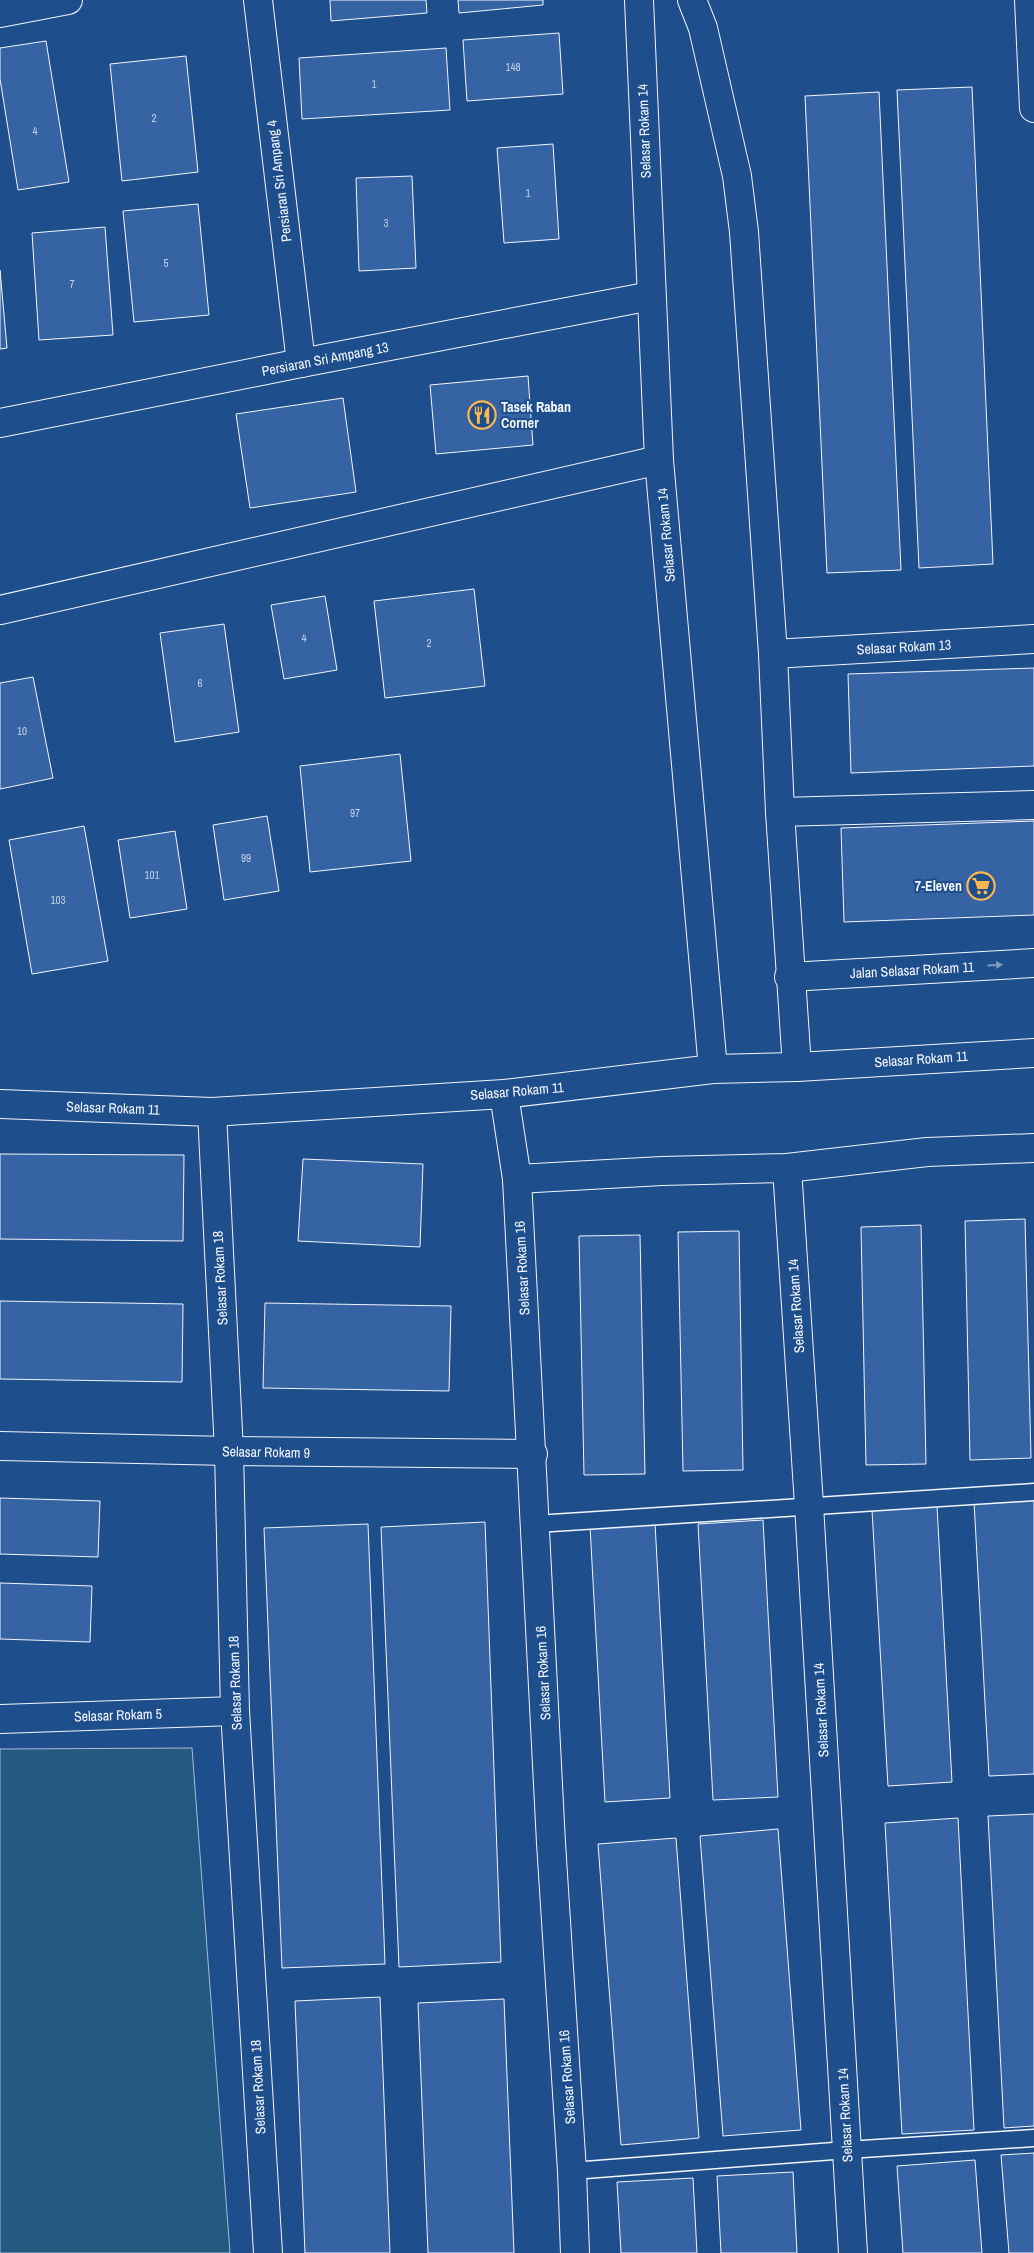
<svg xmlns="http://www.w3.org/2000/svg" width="1034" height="2253" font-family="'Archivo Narrow',sans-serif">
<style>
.green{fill:#245a82;stroke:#a8bbd7}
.building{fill:#3563a3;stroke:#f2f6ff}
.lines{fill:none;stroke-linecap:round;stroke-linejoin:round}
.lane-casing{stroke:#f2f6ff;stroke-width:19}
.street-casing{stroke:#f2f6ff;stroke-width:30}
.lane{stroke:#1f4e8c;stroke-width:16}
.street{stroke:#1f4e8c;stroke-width:28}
.oneway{fill:#7e9ac0}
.labels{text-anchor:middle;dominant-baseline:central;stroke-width:4;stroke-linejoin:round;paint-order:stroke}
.number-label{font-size:11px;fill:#c3d1e8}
.street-label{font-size:14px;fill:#f2f6ff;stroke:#1f4e8c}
.poi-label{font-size:14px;font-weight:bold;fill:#f2f6ff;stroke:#1f4e8c;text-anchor:start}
</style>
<rect width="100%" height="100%" fill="#1f4e8c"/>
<path class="green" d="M192,1748L230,2253H0V1749Z"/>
<g class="building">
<path d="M330,0H426L427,13L331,21Z"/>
<path d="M458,0H543V5L459,13Z"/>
<path d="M559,33L563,94L467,101L463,40Z"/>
<path d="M46,41L69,182L18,190L0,79V48Z"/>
<path d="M446,48L450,110L302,119L299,58Z"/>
<path d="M186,56L198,172L122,181L110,64Z"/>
<path d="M972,87L993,564L919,568L897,90Z"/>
<path d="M879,92L901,570L827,573L805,96Z"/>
<path d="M553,144L559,239L504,243L497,148Z"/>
<path d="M412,176L416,268L359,271L356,178Z"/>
<path d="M198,204L209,315L134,322L123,211Z"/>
<path d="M105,227L113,335L39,340L32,233Z"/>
<path d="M0,270L7,348L0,349Z"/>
<path d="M528,376L533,445L436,454L430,385Z"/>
<path d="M343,398L356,492L250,508L236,414Z"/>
<path d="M474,589L485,686L385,698L374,601Z"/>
<path d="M325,596L337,670L284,679L271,605Z"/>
<path d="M224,624L239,732L175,742L160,633Z"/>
<path d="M1034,668V766L851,773L848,674Z"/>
<path d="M33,677L53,778L0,789V683Z"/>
<path d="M400,754L411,861L310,872L300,766Z"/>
<path d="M267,816L279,891L224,900L213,825Z"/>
<path d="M1034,821V915L844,922L841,828Z"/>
<path d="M84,826L108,961L32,974L9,840Z"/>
<path d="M175,831L187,909L130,918L118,840Z"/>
<path d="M0,1154L184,1155L183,1241L0,1239Z"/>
<path d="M303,1159L423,1164L420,1247L298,1241Z"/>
<path d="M1025,1219L1031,1458L970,1460L965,1221Z"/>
<path d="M921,1225L926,1464L866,1465L861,1227Z"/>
<path d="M739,1231L743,1470L683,1471L678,1232Z"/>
<path d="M640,1235L645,1474L584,1475L579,1236Z"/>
<path d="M0,1301L183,1304L182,1382L0,1379Z"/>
<path d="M265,1303L451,1306L449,1391L263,1388Z"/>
<path d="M1034,1497V1774L989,1776L974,1501Z"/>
<path d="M0,1498L100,1501L98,1557L0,1554Z"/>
<path d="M937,1506L952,1782L888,1786L872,1510Z"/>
<path d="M763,1520L778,1797L713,1800L698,1524Z"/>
<path d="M485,1522L501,1962L399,1967L381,1527Z"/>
<path d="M655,1523L670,1798L605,1802L590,1526Z"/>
<path d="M368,1524L385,1964L282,1968L264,1528Z"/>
<path d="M0,1583L92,1586L90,1642L0,1639Z"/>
<path d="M1034,1814V2126L1004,2128L988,1816Z"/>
<path d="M958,1818L974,2130L902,2134L885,1823Z"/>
<path d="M778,1829L801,2130L723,2136L700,1836Z"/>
<path d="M676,1838L699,2138L621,2145L598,1844Z"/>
<path d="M380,1997L390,2253H305L295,2001Z"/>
<path d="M504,1999L514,2253H428L418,2003Z"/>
<path d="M1034,2153V2253H1009L1001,2155Z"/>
<path d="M975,2160L982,2253H903L897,2166Z"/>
<path d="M793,2172L797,2253H721L717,2176Z"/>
<path d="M693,2178L697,2253H621L617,2182Z"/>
</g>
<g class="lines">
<g class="lane-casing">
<g id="lane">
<path d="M536,1524L1034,1492"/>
<path d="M572,2171L847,2150L1034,2138"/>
</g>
</g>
<g class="street-casing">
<g id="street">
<path d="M258,0L301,363"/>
<path d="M639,0L659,460L713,1069"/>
<path d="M692,0L703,28L737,176L744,232L773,654L780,812L797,1067"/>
<path d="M1029,0L1034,108"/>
<path d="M0,13L68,0"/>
<path d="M0,423L301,363L651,296"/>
<path d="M0,610L659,460"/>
<path d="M773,654L1034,639"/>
<path d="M780,812L1034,805"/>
<path d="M789,977L1034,963"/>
<path d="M504,1094L517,1179L551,1843L572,2171L575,2253"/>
<path d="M0,1104L212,1112L504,1094L713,1069L797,1067L1034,1053"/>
<path d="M212,1112L229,1451L235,1711L268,2253"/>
<path d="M787,1168L809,1505L853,2253"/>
<path d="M517,1179L662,1171L787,1168L927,1152L1034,1148"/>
<path d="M0,1446L229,1451L533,1454"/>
<path d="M0,1719L235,1711"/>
</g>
</g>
<use href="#lane" class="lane"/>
<use href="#street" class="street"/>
</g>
<defs><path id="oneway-solid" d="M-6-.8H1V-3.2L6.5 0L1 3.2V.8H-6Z" transform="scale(1.25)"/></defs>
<use class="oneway" href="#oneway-solid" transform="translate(995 965) rotate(-3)"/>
<defs>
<g id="restaurant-ring" transform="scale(1.4375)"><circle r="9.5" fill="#1f4e8c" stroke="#ffb74d" stroke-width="1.5"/><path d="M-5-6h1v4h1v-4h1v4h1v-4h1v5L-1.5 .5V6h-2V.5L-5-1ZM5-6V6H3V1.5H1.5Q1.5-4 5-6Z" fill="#ffb74d"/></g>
<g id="supermarket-ring" transform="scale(1.4375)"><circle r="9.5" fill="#1f4e8c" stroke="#ffb74d" stroke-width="1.5"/><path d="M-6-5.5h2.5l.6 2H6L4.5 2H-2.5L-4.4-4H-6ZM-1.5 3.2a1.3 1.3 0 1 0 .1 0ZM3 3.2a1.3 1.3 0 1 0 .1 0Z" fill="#ffb74d"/></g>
</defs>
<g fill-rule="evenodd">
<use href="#restaurant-ring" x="482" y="415"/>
<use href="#supermarket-ring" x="981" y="886"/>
</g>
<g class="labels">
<g class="number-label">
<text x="513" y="67">148</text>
<text x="374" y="84">1</text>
<text x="154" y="118">2</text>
<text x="35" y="131">4</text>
<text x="528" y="193">1</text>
<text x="386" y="223">3</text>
<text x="166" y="263">5</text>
<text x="72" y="284">7</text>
<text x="304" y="638">4</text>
<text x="429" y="643">2</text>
<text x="200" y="683">6</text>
<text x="22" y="731">10</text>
<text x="355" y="813">97</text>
<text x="246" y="858">99</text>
<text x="152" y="875">101</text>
<text x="58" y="900">103</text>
</g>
<g class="street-label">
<text transform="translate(644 131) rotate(-92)">Selasar Rokam 14</text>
<text transform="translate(279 181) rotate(-97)">Persiaran Sri Ampang 4</text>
<text transform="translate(325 359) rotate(-11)">Persiaran Sri Ampang 13</text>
<text transform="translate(666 535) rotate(-95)">Selasar Rokam 14</text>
<text transform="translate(904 647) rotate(-3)">Selasar Rokam 13</text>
<text transform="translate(912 970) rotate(-3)">Jalan Selasar Rokam 11</text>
<text transform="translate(921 1059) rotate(-4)">Selasar Rokam 11</text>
<text transform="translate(517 1091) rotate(-5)">Selasar Rokam 11</text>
<text transform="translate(113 1108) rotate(2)">Selasar Rokam 11</text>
<text transform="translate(522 1268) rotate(-93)">Selasar Rokam 16</text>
<text transform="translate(220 1278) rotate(-93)">Selasar Rokam 18</text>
<text transform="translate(796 1306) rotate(-94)">Selasar Rokam 14</text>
<text transform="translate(266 1452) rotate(1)">Selasar Rokam 9</text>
<text transform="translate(543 1673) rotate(-93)">Selasar Rokam 16</text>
<text transform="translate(235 1683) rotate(-92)">Selasar Rokam 18</text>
<text transform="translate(821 1710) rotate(-93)">Selasar Rokam 14</text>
<text transform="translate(118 1715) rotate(-2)">Selasar Rokam 5</text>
<text transform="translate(567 2077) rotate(-94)">Selasar Rokam 16</text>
<text transform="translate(258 2087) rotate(-93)">Selasar Rokam 18</text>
<text transform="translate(845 2115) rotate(-93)">Selasar Rokam 14</text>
</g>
<g class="poi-label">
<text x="501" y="407">Tasek Raban<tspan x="501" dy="16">Corner</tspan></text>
<text x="962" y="886" text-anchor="end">7-Eleven</text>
</g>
</g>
</svg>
